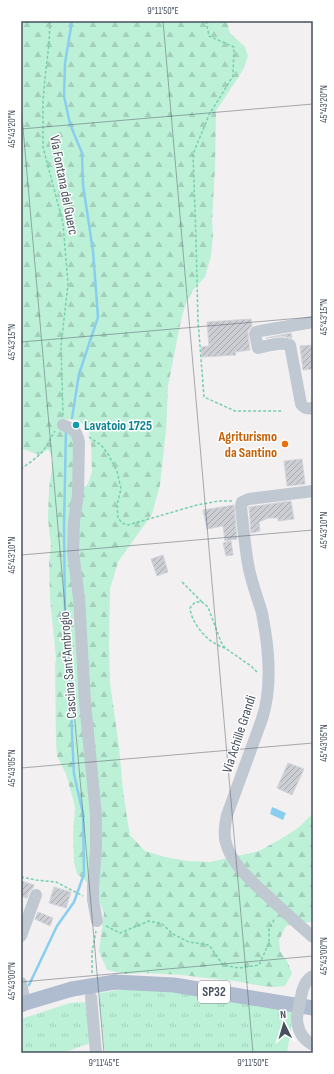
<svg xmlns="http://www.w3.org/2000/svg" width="334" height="1074" font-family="'Sofia Sans Condensed',sans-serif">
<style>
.grass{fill:url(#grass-tufts)}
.forest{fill:url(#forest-firs);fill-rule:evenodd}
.water{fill:url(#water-ripples)}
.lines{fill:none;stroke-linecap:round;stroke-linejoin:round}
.stream{stroke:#89ceef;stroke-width:2.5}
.building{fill:url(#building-hatch);stroke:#d3d5db}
.path{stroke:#74d0ad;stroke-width:1.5;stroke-dasharray:3 2;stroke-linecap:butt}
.minor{stroke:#c0c8d2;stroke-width:12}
.major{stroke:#afbbcf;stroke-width:15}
.minor-bridge{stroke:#c0c8d2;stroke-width:12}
.major-bridge{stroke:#afbbcf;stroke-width:15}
.ticks{fill:none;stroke:#47505e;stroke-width:1;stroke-opacity:0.45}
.culture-dot{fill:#0f9aa8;stroke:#fff;stroke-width:1.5}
.food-dot{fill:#e8710a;stroke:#fff;stroke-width:1.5}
.labels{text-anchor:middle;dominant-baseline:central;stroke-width:3;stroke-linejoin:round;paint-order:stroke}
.shield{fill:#fff;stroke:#7e848e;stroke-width:1}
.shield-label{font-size:13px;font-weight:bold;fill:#47505e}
.street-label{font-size:14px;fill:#47505e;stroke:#fff}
.culture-label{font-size:14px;font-weight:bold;fill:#0d838f;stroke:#fff;text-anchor:start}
.food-label{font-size:14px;font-weight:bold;fill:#c56008;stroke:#fff;text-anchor:end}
.neatline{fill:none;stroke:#47505e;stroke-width:1.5}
.ticks-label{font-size:10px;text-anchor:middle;fill:#47505e}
</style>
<defs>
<pattern id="grass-tufts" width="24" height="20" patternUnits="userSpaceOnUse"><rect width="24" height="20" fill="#bdf1d7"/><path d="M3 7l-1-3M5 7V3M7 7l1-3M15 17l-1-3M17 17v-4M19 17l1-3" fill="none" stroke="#a4d0bb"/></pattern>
<pattern id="forest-firs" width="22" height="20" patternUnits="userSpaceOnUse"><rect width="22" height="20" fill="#bdf1d7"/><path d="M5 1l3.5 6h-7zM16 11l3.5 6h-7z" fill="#a4d0bb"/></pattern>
<pattern id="water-ripples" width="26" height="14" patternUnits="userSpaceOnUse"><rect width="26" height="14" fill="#89ceef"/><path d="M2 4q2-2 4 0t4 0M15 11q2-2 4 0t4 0" fill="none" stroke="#72aac5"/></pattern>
<pattern id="building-hatch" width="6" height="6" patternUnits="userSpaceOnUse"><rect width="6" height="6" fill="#ccced4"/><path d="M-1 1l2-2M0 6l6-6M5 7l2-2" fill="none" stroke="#a7aaaf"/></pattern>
</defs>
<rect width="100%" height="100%" fill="#f2f0f0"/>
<g class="grass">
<path d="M125,989H168L294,1011L287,1053H105L99,1001L100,993Z"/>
<path d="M88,1002L92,1038L88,1044L62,1053H21V1019L70,1003Z"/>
</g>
<path class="forest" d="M21,21H227L230,33L245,47L248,56L243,70L216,111L215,167L212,221L213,236L211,256L205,277L193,290L186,303L181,320L168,386L166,430L160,485L152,514L118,562L110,589L109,646L110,683L119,747L123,790L127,818L130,835L145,851L165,857L187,861L210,862L237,856L259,851L279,840L298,828L313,813V922L296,923L286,926L279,940L280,951L287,961L292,973L285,986L274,987L262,986L235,981L206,978L182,975L143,973L126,974L107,970L99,951L104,913L99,900L93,887L77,874L74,862L73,835L75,808L73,799L66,774L57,756L56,742L55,666L56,659L50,597L49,563L51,546L48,519L49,489L53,459L49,450H47L39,455L23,449L21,450ZM62,419L79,420L89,432L91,444L92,472L88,484L82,489L74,437Z"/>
<path class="water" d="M272,807L286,813L283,820L270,814Z"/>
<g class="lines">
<g class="stream">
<path d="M72,21L65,63L64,96L70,124L82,153L83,185L93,251L98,317L79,374L72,418"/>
<path d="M29,985L57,926L74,902L84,874L83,814L74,774L72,734L71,696L65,621L64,527L66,430"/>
</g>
</g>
<g class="building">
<path d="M251,319L252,326L248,331V335L250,350L235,352L236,355L202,357L201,347L209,346L207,322Z"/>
<path d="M291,333L292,338L282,336L266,338Z"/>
<path d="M313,345V369L303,370L300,346Z"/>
<path d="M302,459L305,484L287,486L284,461Z"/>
<path d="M291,501L294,519L278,521V518H268L259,522L260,531L251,533L249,507Z"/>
<path d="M234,505L237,539L225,541L223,526L207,529L203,510Z"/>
<path d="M231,541L233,555L226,556L223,543Z"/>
<path d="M163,555L168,572L157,576L151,559Z"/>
<path d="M288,763L304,769L292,795L277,788Z"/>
<path d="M21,881L34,885L33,888L29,892L27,898L21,896Z"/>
<path d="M54,887L71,892L66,908L49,903Z"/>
<path d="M38,912L53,918L50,926L35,919Z"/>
</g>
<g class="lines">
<g class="path">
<path d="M50,21L49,44L45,78L43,101V147L63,223L68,284L61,346L63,416"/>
<path d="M206,21L209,36L234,47L233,76L209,115L193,154L196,239L198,321L204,397L235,411H282"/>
<path d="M89,437L101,445L108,454L117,471L121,489L117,505L118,518L122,523L128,525L197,505L219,501H232"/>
<path d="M21,469C29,463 40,456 45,448C49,442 51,437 55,431"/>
<path d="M182,582L202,602"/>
<path d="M225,648C222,647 219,646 216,644C204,638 191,621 190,608L195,602H202L208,607L221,642L225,648L251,666L258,673"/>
<path d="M21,877L36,880L56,882L83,896"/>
<path d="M106,926L120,933L149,921L162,924L173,934L189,942L209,945L223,965L239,968L259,965L269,943V929L275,918"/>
<path d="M92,973V952L96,931"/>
</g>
<g class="minor">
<path d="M313,322L260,331L256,332L255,334L258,348C267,346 281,341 290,345L301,404C304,409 308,409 313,408"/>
<path d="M63,425C73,429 77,431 79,442L78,494L74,522L73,552L79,598L85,702L96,815V850L93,887V900L97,921"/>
<path d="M313,491L249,499L242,502L241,506C243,527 245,549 249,569C252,584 258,599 262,613C269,648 273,686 262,719L227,815C225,824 223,834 226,843C231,865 256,885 272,900C285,912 299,925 313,937"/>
<path d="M21,936L36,895"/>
<path d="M21,983L25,1003"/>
<path d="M302,992C304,985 306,980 313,976"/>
<path d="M91,997L96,1053"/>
<path d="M297,1017C297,1030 302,1039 313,1045"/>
</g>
<g class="major">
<path d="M115,982L174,985L313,1008"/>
<path d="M21,1005L25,1003L72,989"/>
</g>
<path class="minor-bridge" d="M297,1017L302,992"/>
<path class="major-bridge" d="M72,989L115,982"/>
</g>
<path class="ticks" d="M163,21L253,1053M312,21L313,31M21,105L104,1053M21,129L313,104M21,342L313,317M21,555L313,530M21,768L313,743M21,982L313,956"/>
<circle class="culture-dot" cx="76" cy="425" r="4"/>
<circle class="food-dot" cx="285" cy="444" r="4"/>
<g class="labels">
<rect class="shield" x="198" y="981" width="32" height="22" rx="3"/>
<g class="shield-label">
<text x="214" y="992">SP32</text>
</g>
<g class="street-label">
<text transform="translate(64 185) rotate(79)">Via Fontana del Guerc</text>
<text transform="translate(68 665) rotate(-94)">Cascina Sant'Ambrogio</text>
<text transform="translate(239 734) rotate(-72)">Via Achille Grandi</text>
</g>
<g class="culture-label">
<text x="84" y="425">Lavatoio 1725</text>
</g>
<g class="food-label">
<text x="277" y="436">Agriturismo<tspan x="277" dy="16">da Santino</tspan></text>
</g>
</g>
<rect width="334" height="1074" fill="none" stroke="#ffffff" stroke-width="44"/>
<g transform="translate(284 1024) rotate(355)" stroke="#ffffff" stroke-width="3" paint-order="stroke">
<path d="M0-3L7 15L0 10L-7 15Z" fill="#47505e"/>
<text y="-6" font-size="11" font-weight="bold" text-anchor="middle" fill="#47505e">N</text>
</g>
<rect x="22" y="22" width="290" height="1030" class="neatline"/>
<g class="ticks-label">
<text x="163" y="14">9°11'50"E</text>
<text transform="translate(323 104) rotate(-90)" y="4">45°43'20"N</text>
<text transform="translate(11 129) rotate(-90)" y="4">45°43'20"N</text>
<text transform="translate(323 317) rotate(-90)" y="4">45°43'15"N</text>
<text transform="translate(11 342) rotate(-90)" y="4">45°43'15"N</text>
<text transform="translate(323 530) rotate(-90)" y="4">45°43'10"N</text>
<text transform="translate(11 555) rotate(-90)" y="4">45°43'10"N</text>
<text transform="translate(323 743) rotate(-90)" y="4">45°43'05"N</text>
<text transform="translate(11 768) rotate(-90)" y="4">45°43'05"N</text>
<text transform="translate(323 956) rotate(-90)" y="4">45°43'00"N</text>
<text transform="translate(11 981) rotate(-90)" y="4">45°43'00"N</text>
<text x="104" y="1066">9°11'45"E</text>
<text x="253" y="1066">9°11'50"E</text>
</g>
</svg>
